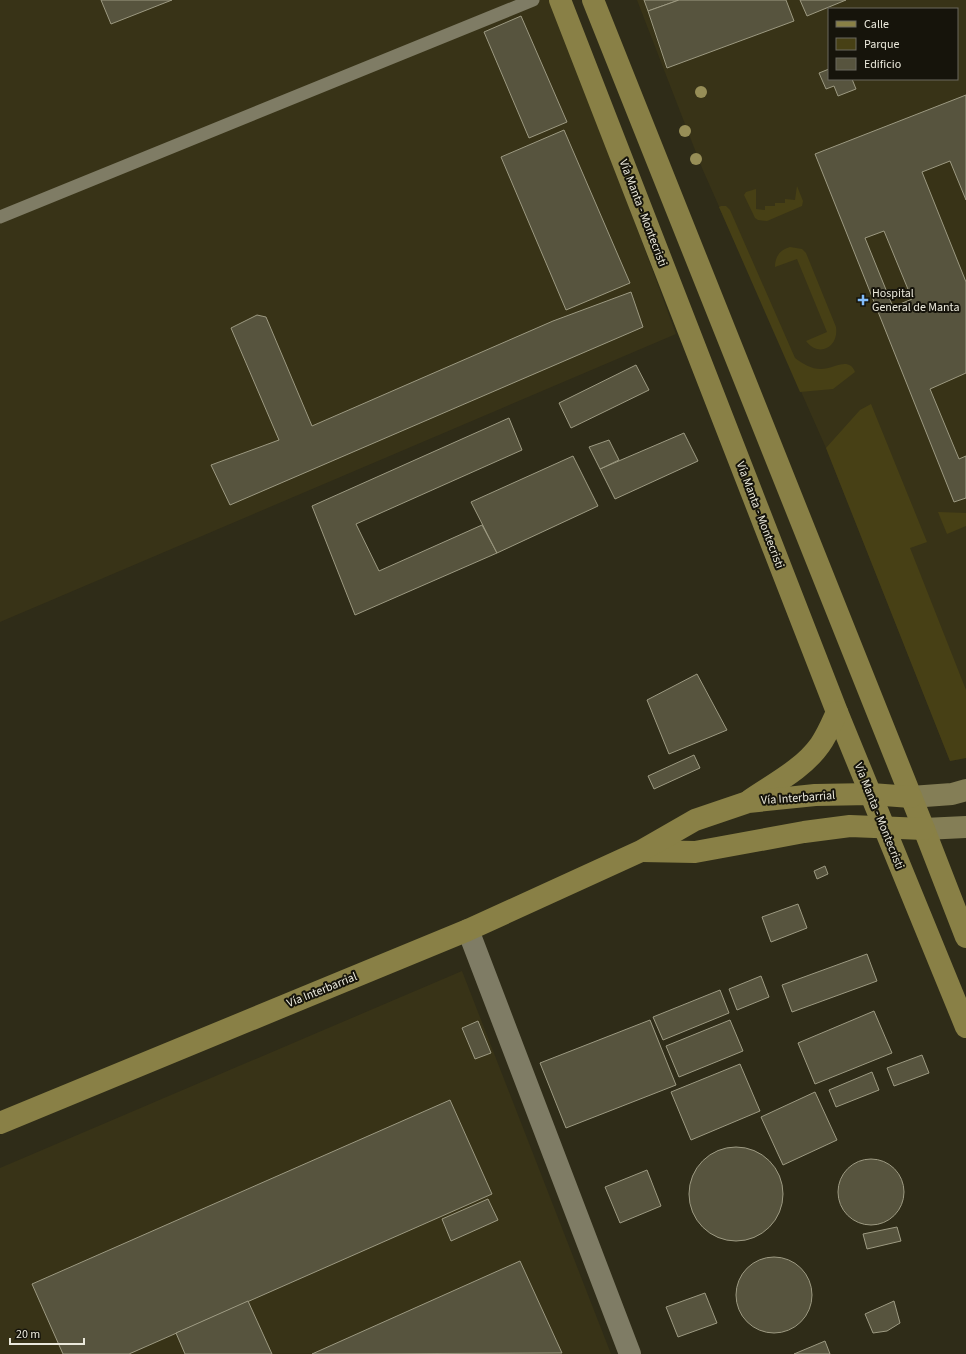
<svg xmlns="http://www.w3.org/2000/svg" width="966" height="1354" font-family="'Source Sans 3',sans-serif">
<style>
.built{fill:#383317;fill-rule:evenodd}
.green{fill:#474015}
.building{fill:#57543e;stroke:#9d9a82;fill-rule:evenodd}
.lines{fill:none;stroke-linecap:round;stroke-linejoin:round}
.service{stroke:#7f7c65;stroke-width:13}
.minor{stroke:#7f7c65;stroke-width:22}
.secondary{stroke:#847e56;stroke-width:22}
.primary{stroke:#898046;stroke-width:22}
.tree{fill:#978e57}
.poi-dot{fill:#82bcfa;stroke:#16140b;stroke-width:1.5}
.labels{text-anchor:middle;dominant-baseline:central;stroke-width:4;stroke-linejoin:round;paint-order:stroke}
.street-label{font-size:12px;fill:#ebe9dc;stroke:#16140b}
.poi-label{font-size:12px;fill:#ebe9dc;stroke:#16140b;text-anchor:start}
</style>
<rect width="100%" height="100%" fill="#2f2c18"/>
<g class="built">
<path d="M0,0H553L676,334L0,622Z"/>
<path d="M637,0H966V758L950,761L826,448L702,168ZM829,9H957V79H829Z"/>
<path d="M462,971L611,1354H0V1168Z"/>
</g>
<g class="green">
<path d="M797,186L803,201L802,206L767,221L758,220L755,218L744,195L746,192L756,189V209L765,210V206H775V203H785V199L795,200Z"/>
<path d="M721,206H726L730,210L795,358C803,364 811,369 821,369C834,369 849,356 855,372L833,389L800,392L719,207Z"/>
<path d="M790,247L802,249L806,253L836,327C839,347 819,358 806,341L827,332L797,259L775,267C775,256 780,250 790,247Z"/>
<path d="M871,404L927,542L910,548L966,690V758L950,761L826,448L860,410Z"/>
<path d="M938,512L966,513V526L947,534Z"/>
</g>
<g class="building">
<path d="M101,0H172L111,24Z"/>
<path d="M644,0H679L648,11Z"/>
<path d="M679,0H786L794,21L667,68L648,11Z"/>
<path d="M800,0H846L807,16Z"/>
<path d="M521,16L567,122L529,138L484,32Z"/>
<path d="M829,69V79H852L856,89L838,96L834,86L826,89L819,73Z"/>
<path d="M966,95V200L950,161L922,172L966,282V373L930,389L959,459L966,456V498L954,502L815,154ZM884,231L912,299L893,307L865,238Z"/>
<path d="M564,130L630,283L566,310L501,157Z"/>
<path d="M631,292L643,327L230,505L211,465L279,440L231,328L257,315L266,317L312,426L553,321Z"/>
<path d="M636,365L649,390L571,428L559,403Z"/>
<path d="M509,418L522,450L356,524L379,571L482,525L497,553L355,615L312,506Z"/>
<path d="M684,433L698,461L615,499L600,469Z"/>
<path d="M609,440L619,460L600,469L589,447Z"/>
<path d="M573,456L598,506L497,553L471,502Z"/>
<path d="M697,674L727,730L669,754L647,700Z"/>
<path d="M694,755L700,768L654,789L648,776Z"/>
<path d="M825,866L828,874L817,879L814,871Z"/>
<path d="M798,904L807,928L771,942L762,917Z"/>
<path d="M867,954L877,981L792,1012L782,985Z"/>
<path d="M761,976L769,997L737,1010L729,989Z"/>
<path d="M720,990L729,1013L663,1040L653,1017Z"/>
<path d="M874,1011L892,1053L815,1084L798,1043Z"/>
<path d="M650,1020L676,1085L566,1128L540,1063Z"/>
<path d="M730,1020L743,1051L679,1077L666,1046Z"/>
<path d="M478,1021L491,1053L475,1059L462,1028Z"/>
<path d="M922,1055L929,1073L894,1086L887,1068Z"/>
<path d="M740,1064L760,1111L691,1140L671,1092Z"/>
<path d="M872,1072L879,1090L836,1107L829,1090Z"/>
<path d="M815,1092L837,1140L783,1165L761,1117Z"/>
<path d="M450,1100L492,1194L129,1354H63L32,1284Z"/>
<circle cx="736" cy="1194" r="47"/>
<circle cx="871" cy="1192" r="33"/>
<path d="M647,1170L661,1206L620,1223L605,1187Z"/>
<path d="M488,1199L498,1220L451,1241L442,1219Z"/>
<path d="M897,1227L901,1241L867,1249L863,1234Z"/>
<circle cx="774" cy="1295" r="38"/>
<path d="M520,1261L562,1353L312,1354Z"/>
<path d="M705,1293L717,1323L678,1337L666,1307Z"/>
<path d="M248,1301L272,1354H185L176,1333Z"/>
<path d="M894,1301L900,1323L887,1331L873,1333L865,1314Z"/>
<path d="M825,1341L830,1354H794Z"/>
</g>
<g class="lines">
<path class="service" d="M0,217L533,0"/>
<path class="minor" d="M468,930L630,1354"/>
<g class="secondary">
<path d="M911,797L952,794L966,790"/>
<path d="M924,829L966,827"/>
</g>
<g class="primary">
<path d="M560,0L837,712L966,1027"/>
<path d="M593,0L924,829L966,937"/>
<path d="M750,800C773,784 803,769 820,745C827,735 832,723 837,712"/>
<path d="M642,851L695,852L804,832L850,826L924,829"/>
<path d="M0,1123L468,930L641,851L695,820L748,802L815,795L871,794L911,797"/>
</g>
</g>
<g class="tree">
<circle cx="701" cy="92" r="6"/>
<circle cx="685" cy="131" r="6"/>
<circle cx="696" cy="159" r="6"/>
</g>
<path class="poi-dot" d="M861 294h4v4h4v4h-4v4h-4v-4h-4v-4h4z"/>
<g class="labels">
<g class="street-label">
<text transform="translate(643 213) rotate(69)">Vía Manta - Montecristi</text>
<text transform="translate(760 515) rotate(69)">Vía Manta - Montecristi</text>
<text transform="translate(798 798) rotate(-4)">Vía Interbarrial</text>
<text transform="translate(879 816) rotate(68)">Vía Manta - Montecristi</text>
<text transform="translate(322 990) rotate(-22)">Vía Interbarrial</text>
</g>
<g class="poi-label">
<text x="872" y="293">Hospital<tspan x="872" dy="14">General de Manta</tspan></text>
</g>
</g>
<rect x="828" y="8" width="130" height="72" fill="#16140b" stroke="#6b695f"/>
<rect x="836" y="21" width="20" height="6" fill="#898046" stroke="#6b695f"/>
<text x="864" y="28" font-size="12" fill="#ebe9dc">Calle</text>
<rect x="836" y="38" width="20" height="12" fill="#474015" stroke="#6b695f"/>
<text x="864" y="48" font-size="12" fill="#ebe9dc">Parque</text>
<rect x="836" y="58" width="20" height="12" fill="#57543e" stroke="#6b695f"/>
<text x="864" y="68" font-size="12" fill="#ebe9dc">Edificio</text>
<path d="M10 1338v6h74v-6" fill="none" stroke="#ebe9dc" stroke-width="2"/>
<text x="16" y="1338" font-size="12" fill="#ebe9dc" stroke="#16140b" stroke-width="3" paint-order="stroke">20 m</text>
</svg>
